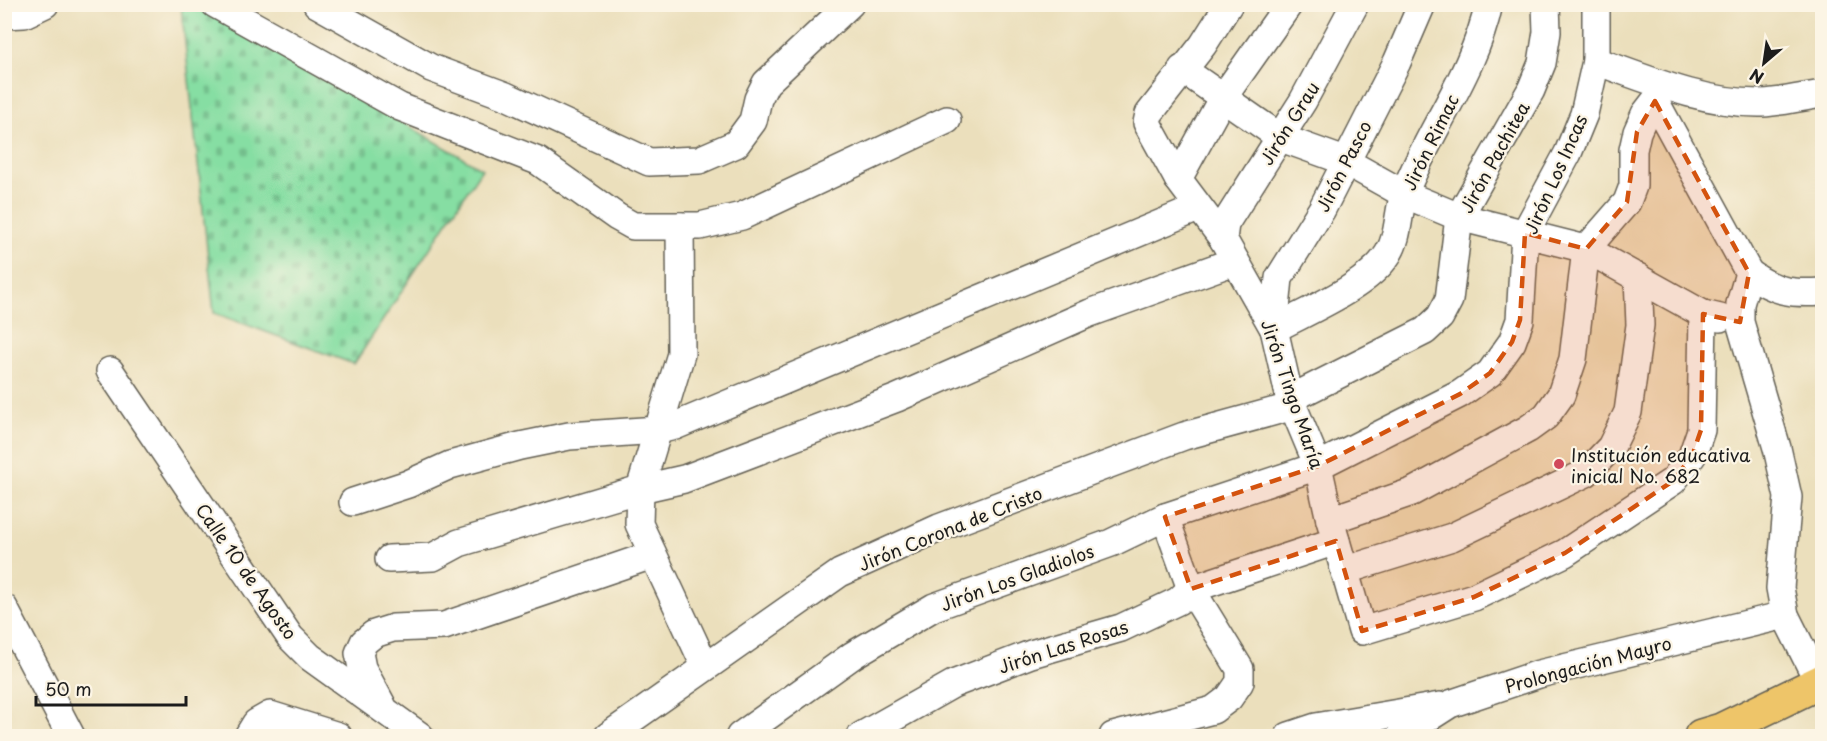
<svg xmlns="http://www.w3.org/2000/svg" width="1827" height="741" font-family="'Playpen Sans',sans-serif">
<style>
.cemetery{fill:url(#cemetery-stones);stroke:#517d60;stroke-width:1.5}
.lines{fill:none;stroke-linecap:round;stroke-linejoin:round}
.minor-casing{stroke:#646054;stroke-width:30}
.highway-casing{stroke:#646054;stroke-width:36}
.minor{stroke:#fff;stroke-width:27}
.highway{stroke:#eec569;stroke-width:33}
.marked{fill:#d4530e;fill-opacity:0.2;stroke:#d4530e;stroke-width:4.5;stroke-dasharray:12 8;stroke-linejoin:round}
.poi-dot{fill:#d1495b;stroke:#fcf5e5;stroke-width:2}
.labels{text-anchor:middle;dominant-baseline:central;stroke-width:4.5;stroke-linejoin:round;paint-order:stroke}
.street-label{font-size:18px;fill:#1c1c1c;stroke:#fcf5e5}
.poi-label{font-size:18px;fill:#1c1c1c;stroke:#fcf5e5;text-anchor:start}
</style>
<defs>
<pattern id="cemetery-stones" width="16" height="16" patternUnits="userSpaceOnUse" patternTransform="scale(1.5)"><rect width="16" height="16" fill="#86dea3"/><path d="M2 7V4a2 2 0 0 1 4 0v3zM10 15v-3a2 2 0 0 1 4 0v3z" fill="#73be8c"/></pattern>
</defs>
<rect width="100%" height="100%" fill="#fcf5e5"/>
<filter id="ink" filterUnits="userSpaceOnUse"><feTurbulence type="fractalNoise" baseFrequency=".0167" numOctaves="2"/><feDisplacementMap in="SourceGraphic" scale="12" xChannelSelector="R" yChannelSelector="G"/><feConvolveMatrix kernelMatrix="1 2 1 2 8 2 1 2 1" color-interpolation-filters="sRGB"/></filter>
<filter id="wash" filterUnits="userSpaceOnUse"><feTurbulence type="fractalNoise" baseFrequency=".008" numOctaves="4" result="noise"/><feDisplacementMap in="SourceGraphic" scale="24" xChannelSelector="R" yChannelSelector="G"/><feGaussianBlur stdDeviation="1.35" result="paint"/><feColorMatrix in="noise" values="0 0 0 0 0 0 0 0 0 0 0 0 0 0 0 0 0 1.4 0 .05"/><feComposite in="paint" operator="in"/></filter>
<g filter="url(#wash)">
<rect width="100%" height="100%" fill="#ebdfbc"/>
<path class="cemetery" d="M181,5H203L482,169L354,364L214,313Z"/>
</g>
<g filter="url(#ink)">
<g class="lines">
<g class="minor-casing">
<g id="minor">
<path d="M215,4L400,107L538,161L617,217L633,226H700L742,216L947,120"/>
<path d="M317,4L431,68L506,96L649,162L699,160L736,144L753,121L758,99L766,83L850,4"/>
<path d="M1229,4L1203,45L1149,114L1147,123L1178,179L1223,239L1274,329L1290,399L1318,466L1330,520L1362,631L1474,597L1565,553L1673,481L1692,456L1701,430L1703,314"/>
<path d="M4,15L24,14L45,4"/>
<path d="M1596,61C1649,80 1705,104 1762,103C1782,102 1803,97 1822,94"/>
<path d="M1182,69L1281,138L1345,161L1404,194L1459,217L1586,249L1703,314L1720,318"/>
<path d="M1178,179L1222,99L1289,4"/>
<path d="M680,226L681,354L640,489L639,524L705,666"/>
<path d="M1223,239L1225,224L1303,101L1355,4"/>
<path d="M1749,273C1776,292 1790,294 1822,292"/>
<path d="M1274,329C1309,310 1367,287 1388,254C1400,235 1397,212 1405,192C1430,128 1474,73 1489,4"/>
<path d="M1274,329L1279,278L1322,209L1397,62L1422,4"/>
<path d="M110,371L290,637L310,657L420,736"/>
<path d="M353,502L408,484L450,465L520,446L569,436L658,430L675,426L1198,208"/>
<path d="M1330,520L1412,492L1528,429L1546,416L1561,395L1573,359L1586,249L1627,202L1633,186V150L1637,132L1645,114L1655,101L1749,273L1740,304V322L1777,448L1788,497L1780,588L1785,615L1819,683"/>
<path d="M389,559L433,557L459,543L640,489L684,479L897,398L1090,313L1235,261"/>
<path d="M1346,570L1452,537L1586,473L1611,447L1628,412L1640,325L1638,277"/>
<path d="M4,608L71,736"/>
<path d="M382,705L362,668L359,653L364,642L374,634L393,628L444,626L652,555"/>
<path d="M248,736L256,723L270,715L338,736"/>
<path d="M608,736L840,573L939,528L1184,436L1283,409L1290,399L1425,331L1440,317L1449,300L1459,217L1531,90L1542,63L1547,32L1546,4"/>
<path d="M740,736L853,655L934,607L1111,543L1165,517L1318,466L1460,394L1490,373L1512,342L1520,320L1525,233L1568,153L1584,114L1596,61V4"/>
<path d="M861,736L953,684L1031,654L1121,628L1178,601L1191,589L1336,541"/>
<path d="M1113,736L1213,710L1229,698L1240,682V669L1191,589L1165,517"/>
<path d="M1289,736L1316,727L1440,706"/>
<path d="M1400,736L1450,704L1539,674L1785,615"/>
</g>
</g>
<g class="highway-casing">
<path id="highway" d="M1701,736L1721,730L1822,681"/>
</g>
<use href="#minor" class="minor"/>
<use href="#highway" class="highway"/>
</g>
</g>
<path class="marked" d="M1655,101L1749,273L1740,322L1703,314L1701,430L1692,456L1673,481L1565,553L1474,597L1362,631L1336,541L1191,589L1165,517L1318,466L1460,394L1490,373L1512,342L1520,320L1525,233L1586,249L1627,202L1637,132Z"/>
<circle class="poi-dot" cx="1559" cy="464" r="6"/>
<g class="labels">
<g class="street-label">
<text transform="translate(1289 123) rotate(-58)">Jirón Grau</text>
<text transform="translate(1430 142) rotate(-64)">Jirón Rimac</text>
<text transform="translate(1494 157) rotate(-61)">Jirón Pachitea</text>
<text transform="translate(1343 166) rotate(-63)">Jirón Pasco</text>
<text transform="translate(1555 174) rotate(-66)">Jirón Los Incas</text>
<text transform="translate(1293 394) rotate(71)">Jirón Tingo María</text>
<text transform="translate(950 528) rotate(-22)">Jirón Corona de Cristo</text>
<text transform="translate(247 571) rotate(55)">Calle 10 de Agosto</text>
<text transform="translate(1017 577) rotate(-20)">Jirón Los Gladiolos</text>
<text transform="translate(1063 646) rotate(-18)">Jirón Las Rosas</text>
<text transform="translate(1588 664) rotate(-15)">Prolongación Mayro</text>
</g>
<g class="poi-label">
<text x="1571" y="454">Institución educativa<tspan x="1571" dy="21">inicial No. 682</tspan></text>
</g>
</g>
<rect width="1827" height="741" fill="none" stroke="#fcf5e5" stroke-width="24"/>
<g transform="translate(1764 63) rotate(209)" stroke="#fcf5e5" stroke-width="4.5" paint-order="stroke">
<path d="M0-4.5L10 22L0 15L-10 22Z" fill="#1c1c1c"/>
<text y="-9" font-size="16" font-weight="bold" text-anchor="middle" fill="#1c1c1c">N</text>
</g>
<path d="M36 696v9h150v-9" fill="none" stroke="#1c1c1c" stroke-width="3"/>
<text x="45" y="696" font-size="18" fill="#1c1c1c" stroke="#fcf5e5" stroke-width="4.5" paint-order="stroke">50 m</text>
</svg>
